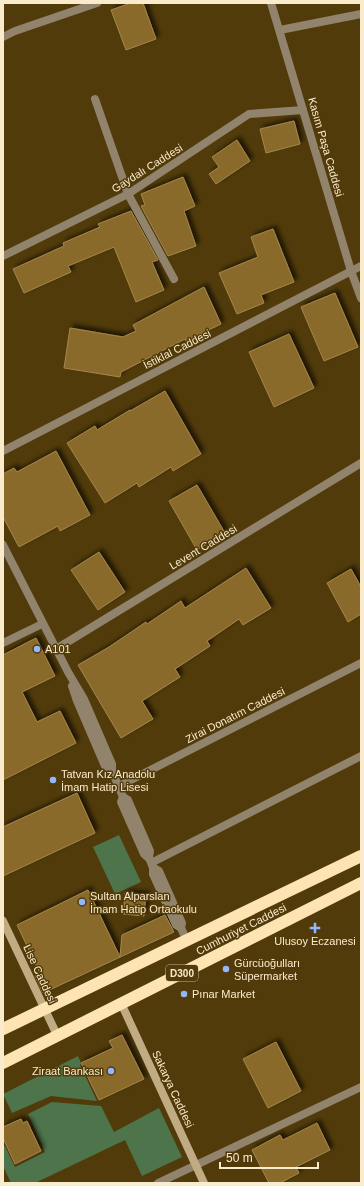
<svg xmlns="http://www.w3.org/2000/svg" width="364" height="1186" font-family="Helvetica,sans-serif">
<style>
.green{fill:#4d744a}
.building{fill:#8a6b2a;stroke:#a5864a;filter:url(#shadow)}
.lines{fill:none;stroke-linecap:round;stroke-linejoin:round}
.street{stroke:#92846c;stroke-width:8}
.secondary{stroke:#c0ab83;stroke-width:8}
.highway{stroke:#fee4b3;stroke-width:12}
.poi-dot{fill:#93b7fd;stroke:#513b0a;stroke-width:1.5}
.labels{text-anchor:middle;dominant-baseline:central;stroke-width:3;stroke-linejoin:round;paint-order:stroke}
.shield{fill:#513b0a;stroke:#c8b692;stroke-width:1}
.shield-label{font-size:10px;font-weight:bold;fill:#fbebcd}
.street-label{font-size:11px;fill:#fbebcd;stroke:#513b0a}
.poi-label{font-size:11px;fill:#fbebcd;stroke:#513b0a;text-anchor:start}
</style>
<defs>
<filter id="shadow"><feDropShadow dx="3.5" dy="-3.5" stdDeviation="2" flood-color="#0009"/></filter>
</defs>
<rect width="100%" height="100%" fill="#513b0a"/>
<g class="green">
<path d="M119,835L141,882L115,894L93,847Z"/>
<path d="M78,1056L81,1063L80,1065L97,1101L51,1096L12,1113L3,1094Z"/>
<path d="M52,1102L101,1106L114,1132L159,1108L182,1157L142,1176L125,1140L35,1183H11L3,1166V1147L5,1146L15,1167L45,1152L28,1114Z"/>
</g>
<g class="building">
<path d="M131,3H143L156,39L126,50L111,10Z"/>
<path d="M294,121L300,144L266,153L260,129Z"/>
<path d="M237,140L250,161L216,184L209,174L219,167L212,157Z"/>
<path d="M183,177L195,206L184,211L196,246L168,256L141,206L145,205L141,194Z"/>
<path d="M131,211L158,260L152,262L164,290L136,302L114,247L68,266L71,272L24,293L13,269L64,246L63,243L100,227L98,224Z"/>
<path d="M273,229L294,282L261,295L264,303L237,314L219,273L258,257L251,237Z"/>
<path d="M204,287L221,324L186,341L185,339L121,372L120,377L64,368L70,328L123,337L136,331L133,325Z"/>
<path d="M335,293L358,347L324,361L301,307Z"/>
<path d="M289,334L314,388L274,407L249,352Z"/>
<path d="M165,391L201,454L173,471L171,467L139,487L137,483L105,503L67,443L95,426L97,430L130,410V411Z"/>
<path d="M56,451L90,515L60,531L58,526L19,547L3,517V474L14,468L17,472Z"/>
<path d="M197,485L225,533L197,550L169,501Z"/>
<path d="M99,552L125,592L98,610L71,570Z"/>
<path d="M246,568L271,608L243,625L239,619L207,641L210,646L175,669L180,677L142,701L153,719L121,738L78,665L109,647L146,622L147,624L181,601L185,608Z"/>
<path d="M351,569L361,587V614L348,622L327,583Z"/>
<path d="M36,638L55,676L22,692L37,722L60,711L76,743L3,780V655Z"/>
<path d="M77,793L95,833L3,876V827Z"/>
<path d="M88,890L120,957L122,935L165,915L174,932L43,993L35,976L40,973L17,925Z"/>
<path d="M125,893L146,895L144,916L123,914Z"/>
<path d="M122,1035L144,1079L99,1100L81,1063L113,1048L109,1041Z"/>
<path d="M276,1042L301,1091L268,1108L243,1059Z"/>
<path d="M21,1119L23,1123L27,1121L41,1151L15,1164L3,1138V1127Z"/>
<path d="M317,1123L330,1150L296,1167L299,1173L280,1183H269L252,1150L280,1135L283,1140Z"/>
</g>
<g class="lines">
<g class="street">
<path d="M271,3L351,271L361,298"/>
<path d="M280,30L361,14"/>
<path d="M3,37L15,31L97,3"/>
<path d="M95,99L128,194L174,279"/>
<path d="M3,256L128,194L249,114L303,110"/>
<path d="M3,451L361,266"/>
<path d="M3,545L68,672L84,699L112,764V771"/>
<path d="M3,643L42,624"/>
<path d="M56,649L361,463"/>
<path d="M72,686L77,701L105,766L112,771L123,797L128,800L150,851L149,857"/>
<path d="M119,786L361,663"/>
<path d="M123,797L121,802L144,854C151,859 154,865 153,874L176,925L181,928"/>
<path d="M151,863L361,756"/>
<path d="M154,868L159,871L182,923L181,928L187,941"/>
<path d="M158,1183L361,1087"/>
</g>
<g class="secondary">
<path d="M3,921L57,1035"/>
<path d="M121,1003L204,1183"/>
</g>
<g class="highway">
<path d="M3,1029L361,856"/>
<path d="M3,1063L361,883"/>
</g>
</g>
<g class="poi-dot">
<circle cx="37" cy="649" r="4"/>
<circle cx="53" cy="780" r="4"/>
<circle cx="82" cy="902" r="4"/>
<path d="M313 922h4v4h4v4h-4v4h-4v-4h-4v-4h4z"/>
<circle cx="226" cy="969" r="4"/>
<circle cx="184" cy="994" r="4"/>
<circle cx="111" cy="1071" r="4"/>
</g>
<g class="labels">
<rect class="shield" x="166" y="965" width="32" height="16" rx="3"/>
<g class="shield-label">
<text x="182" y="973">D300</text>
</g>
<g class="street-label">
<text transform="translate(326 147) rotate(74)">Kasım Paşa Caddesi</text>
<text transform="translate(147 168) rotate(-32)">Gaydalı Caddesi</text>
<text transform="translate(177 349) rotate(-27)">İstiklal Caddesi</text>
<text transform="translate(203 547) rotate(-31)">Levent Caddesi</text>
<text transform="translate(235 715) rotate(-27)">Zirai Donatım Caddesi</text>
<text transform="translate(241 929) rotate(-27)">Cumhuriyet Caddesi</text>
<text transform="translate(40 974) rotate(65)">Lise Caddesi</text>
<text transform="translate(173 1089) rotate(65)">Sakarya Caddesi</text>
</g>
<g class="poi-label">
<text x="45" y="649">A101</text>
<text x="61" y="774">Tatvan Kız Anadolu<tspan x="61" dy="13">İmam Hatip Lisesi</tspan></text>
<text x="90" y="896">Sultan Alparslan<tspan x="90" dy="13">İmam Hatip Ortaokulu</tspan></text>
<text x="315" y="941" text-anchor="middle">Ulusoy Eczanesi</text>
<text x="234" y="963">Gürcüoğulları<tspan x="234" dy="13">Süpermarket</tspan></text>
<text x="192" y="994">Pınar Market</text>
<text x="103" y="1071" text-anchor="end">Ziraat Bankası</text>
</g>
</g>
<rect width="364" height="1186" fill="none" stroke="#fbebcd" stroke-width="8"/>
<path d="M220 1162v6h98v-6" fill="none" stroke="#fbebcd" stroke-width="2"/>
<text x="226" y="1162" font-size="12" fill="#fbebcd" stroke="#513b0a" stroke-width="3" paint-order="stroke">50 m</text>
</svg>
